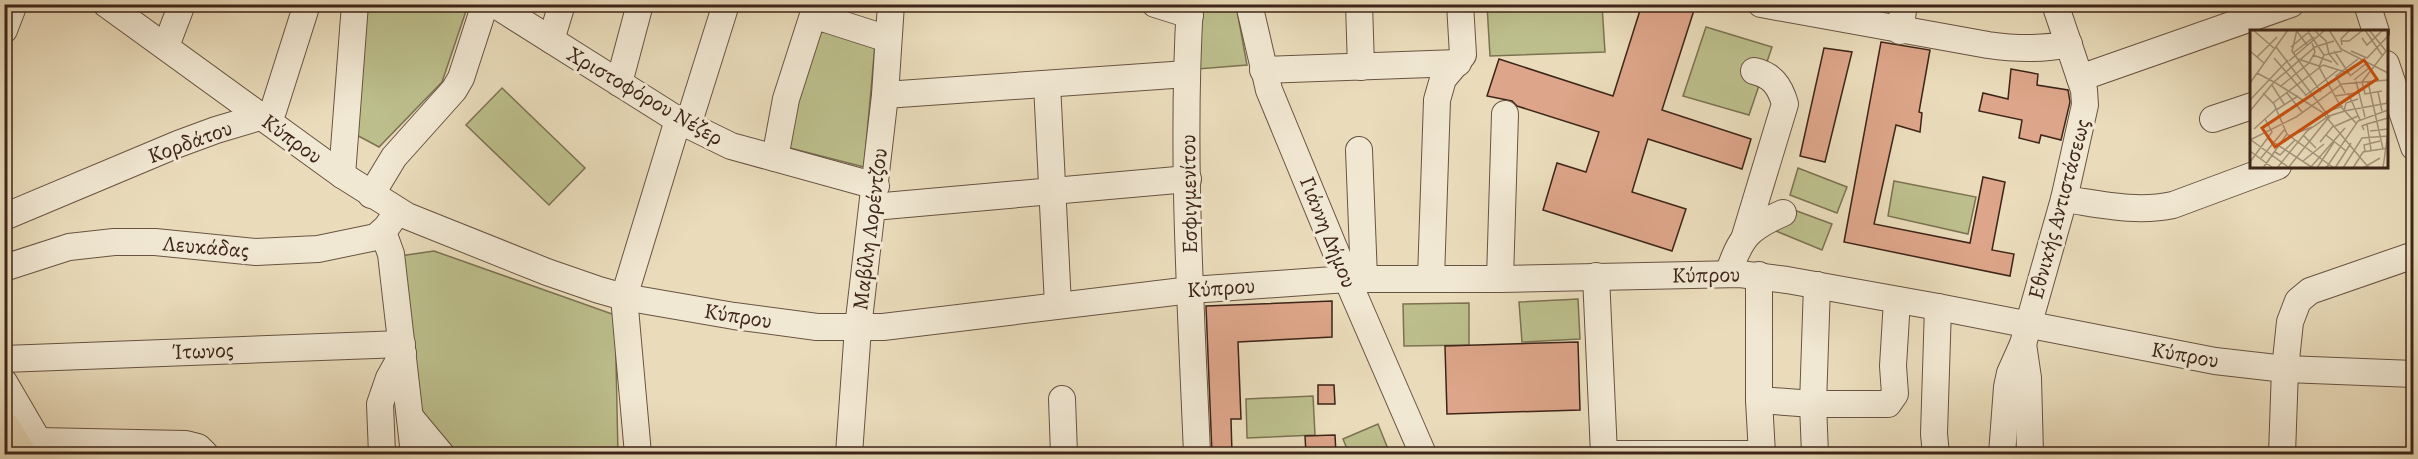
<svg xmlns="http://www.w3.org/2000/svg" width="2418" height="459" font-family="Alegreya,serif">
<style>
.green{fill:#bcbf8c;stroke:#7c7252;stroke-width:1.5}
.building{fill:#dda589;stroke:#3d2519;stroke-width:1.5}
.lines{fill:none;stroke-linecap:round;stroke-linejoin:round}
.minor-casing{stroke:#685342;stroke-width:28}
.major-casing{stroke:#3d2519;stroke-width:34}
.minor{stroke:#f1e8d3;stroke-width:26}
.major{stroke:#eadcbb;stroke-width:32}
.labels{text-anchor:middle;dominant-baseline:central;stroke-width:6;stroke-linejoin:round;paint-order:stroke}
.street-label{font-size:22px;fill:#3d2519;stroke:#f1e8d3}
.inset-road{fill:none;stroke:#a5937a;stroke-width:1.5}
.view{fill:#ce510e;fill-opacity:0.15;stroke:#ce510e;stroke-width:3}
.inset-edge{fill:none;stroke:#3d2519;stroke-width:3}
</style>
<rect width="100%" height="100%" fill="#eadcbb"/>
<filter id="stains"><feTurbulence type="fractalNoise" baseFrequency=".00333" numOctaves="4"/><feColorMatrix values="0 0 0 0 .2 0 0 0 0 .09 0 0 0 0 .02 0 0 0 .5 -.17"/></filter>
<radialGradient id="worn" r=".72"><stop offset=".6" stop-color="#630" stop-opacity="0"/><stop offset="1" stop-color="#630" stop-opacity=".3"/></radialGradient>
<g class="green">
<path d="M363,5H468L442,82L379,147L351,132Z"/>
<path d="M1203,5H1236L1247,65L1198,69Z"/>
<path d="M1487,5H1602L1605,52L1490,56Z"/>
<path d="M1706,27L1772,47L1749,115L1683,96Z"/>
<path d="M827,30L875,45L864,167L790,148L795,97L816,35Z"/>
<path d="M502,88L585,168L549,205L466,125Z"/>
<path d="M1798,168L1847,187L1837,213L1790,195Z"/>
<path d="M1894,181L1976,197L1968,234L1888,216Z"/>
<path d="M1786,207L1832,224L1822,250L1776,231Z"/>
<path d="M434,251L615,315L618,454H448L415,415L400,256Z"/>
<path d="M1578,299L1580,339L1522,342L1519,302Z"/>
<path d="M1469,303V345L1404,346L1403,304Z"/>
<path d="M1313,396L1315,435L1247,438L1246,399Z"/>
<path d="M1378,424L1390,454H1349L1343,439Z"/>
</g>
<g class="building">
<path d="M1642,4H1696L1662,110L1751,139L1742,169L1648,139L1632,192L1686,209L1672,251L1543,210L1557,163L1586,172L1599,132L1517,106L1512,101L1487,96L1499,59L1613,96Z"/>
<path d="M1881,42L1930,50L1919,112L1922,113L1920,132L1896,125L1874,224L1970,243L1983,177L2005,182L1992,250L2014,254L2010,276L1844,242Z"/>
<path d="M1824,48L1852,52L1825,162L1800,156Z"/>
<path d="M2011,69L2038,74L2037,85L2068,90L2070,102L2061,140L2041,135L2039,143L2019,138L2022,120L1979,111L1983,93L2008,99Z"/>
<path d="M1332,301V337L1238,342L1241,419H1231L1232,454H1212L1206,306Z"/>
<path d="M1578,342L1580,410L1447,414L1445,346Z"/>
<path d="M1318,385H1334L1335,404H1318Z"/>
<path d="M1335,435L1336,454H1306L1305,436Z"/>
</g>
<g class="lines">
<g class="minor-casing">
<g id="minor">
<path d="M106,4L342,175L407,216L547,272L599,290L624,297L734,316L817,327H883L1191,290L1347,279H1500L1740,274L1787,280L1938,307L2215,361L2285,369L2414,374"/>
<path d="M494,4L678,120L731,146L876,186"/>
<path d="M1155,4L1190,15"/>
<path d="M1190,4C1181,154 1191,305 1197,454"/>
<path d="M1249,4L1269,90L1347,279L1423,454"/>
<path d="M1359,4L1361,67"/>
<path d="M1761,4L1988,45C2016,49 2041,50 2069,44"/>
<path d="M2367,4L2376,32"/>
<path d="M4,30L14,4"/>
<path d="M1900,31L1904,4"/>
<path d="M551,40L562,4"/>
<path d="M166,46L182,4"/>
<path d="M2386,64L2414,147"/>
<path d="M1263,70L1458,63"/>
<path d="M2080,78L2291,4"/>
<path d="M619,83L640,4"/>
<path d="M1047,84L1058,305"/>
<path d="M885,95L1187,74"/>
<path d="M2213,119L2252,106"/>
<path d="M688,125L726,4"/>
<path d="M1359,150L1364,278"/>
<path d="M775,158L786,99L813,15L888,39"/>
<path d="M342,175L355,4"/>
<path d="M371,195L394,157L454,90L461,78L485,4"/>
<path d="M2064,199C2100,204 2136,213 2173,205L2278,166"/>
<path d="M873,207L1188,179"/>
<path d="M4,217L178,144L216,130L270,114L273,111L307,4"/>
<path d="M383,232L391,254L414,454"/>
<path d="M1745,236L1785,104C1780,86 1772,75 1754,71"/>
<path d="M4,268L69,247L114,242H155L256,252L318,249L376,237L386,228L398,211"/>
<path d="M1728,274C1741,237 1747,229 1783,213"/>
<path d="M1759,275V400L1762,454"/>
<path d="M1596,276L1604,454"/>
<path d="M1431,278L1437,100L1443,79L1463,55L1460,4"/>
<path d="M1500,279L1505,114"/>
<path d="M2023,344L2028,378L2030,454"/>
<path d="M4,359L402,344"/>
<path d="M4,382L46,454"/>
<path d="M1062,399L1064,454"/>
<path d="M1759,400L1813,404H1888L1895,394L1893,366L1897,300"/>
<path d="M411,418L441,454"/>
<path d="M38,441L186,444L198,447L205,454"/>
<path d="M382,454L380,404L389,378L403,353"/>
<path d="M638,454L624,297L678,120"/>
<path d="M849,454L858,328L885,95L891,4"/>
<path d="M1604,454H1762"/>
<path d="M1815,454L1813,404L1817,285"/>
<path d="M1936,454L1934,434L1938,307"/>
<path d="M2002,454L2007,387L2010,373L2023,344L2064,199L2085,105L2084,90L2055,4"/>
<path d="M2282,454L2285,369L2290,322L2298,301L2310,291L2414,255"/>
</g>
</g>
<g class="major-casing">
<path id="major" d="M4,428L20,454"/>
</g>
<use href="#minor" class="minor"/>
<use href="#major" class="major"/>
</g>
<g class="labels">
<g class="street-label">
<text transform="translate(645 96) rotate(30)">Χριστοφόρου Νέζερ</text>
<text transform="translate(292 139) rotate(36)">Κύπρου</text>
<text transform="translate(190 142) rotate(-20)">Κορδάτου</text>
<text transform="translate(1189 194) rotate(-91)">Εσφιγμενίτου</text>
<text transform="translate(2059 209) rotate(-75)">Εθνικής Αντιστάσεως</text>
<text transform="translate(870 229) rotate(-83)">Μαβίλη Λορέντζου</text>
<text transform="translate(1328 232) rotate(68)">Γιάννη Δήμου</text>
<text transform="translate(206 247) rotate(5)">Λευκάδας</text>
<text transform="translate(1706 275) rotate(-1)">Κύπρου</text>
<text transform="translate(1221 288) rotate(-4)">Κύπρου</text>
<text transform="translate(738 316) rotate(9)">Κύπρου</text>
<text transform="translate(203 351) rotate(-2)">Ίτωνος</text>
<text transform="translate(2185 355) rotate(10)">Κύπρου</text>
</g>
</g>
<g transform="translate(2250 30)">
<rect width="138" height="138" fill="#eadcbb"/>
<path class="inset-road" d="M3,0L25,19M46,0L57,15M47,0L42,21L71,62M57,0L74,25L69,37L91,77L106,93M64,0L76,11L79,24L88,35M79,0L91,19L138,43M115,0L132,25M119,0L136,21L112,52L115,64L132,61M112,8L117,15L133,0M84,11L65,17L24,52L72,82L119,138M91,11H99L113,0M92,15L91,9L100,0M26,17L80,88M41,17L61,0M0,21L14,33M84,21L100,45M101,21L117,28L138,6M43,23L64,7M63,25L82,32M74,25L92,21M7,27L27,7M24,28L56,65M48,29L69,36M39,31L75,0M73,35L98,43M98,41L113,31M100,46L117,33M104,50L119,38M106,51L115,87M118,52L133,119M0,53L38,0M22,55L34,74M31,56L59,33L65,22L62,13M128,62L132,81M13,63L24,74L37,104L84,138M37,63L52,82M95,63L86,46L108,29M98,63L110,90M55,66L88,40M85,66L106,63M108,69L96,73L94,81L138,73M0,70L38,30M23,73L73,35M137,73L138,53M26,80L48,66M0,81L24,52L7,43M76,82L93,76M117,94L121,120M85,96L108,86M4,99L26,79M114,100L112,96L117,94L138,88M120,101L138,99M53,105L66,118M76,105L96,121M39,106L62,97M17,108L63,138M0,110L46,87L92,54L138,50M1,110L38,137M70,112L84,95M0,121L23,138M115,121L114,115L130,111M25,122L30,125L45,110M11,128L35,99M53,131L74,114M0,132L22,102L15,89M13,138L37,104M27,138L57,101L79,86L95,81M38,138L79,87M60,138L95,98M67,138L84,112M76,138L108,91L138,80M85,138L101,113M93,138L112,108L138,106M103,138L113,122L138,118M113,138L130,128M133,138L138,102"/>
<path class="view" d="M114,30L127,49L25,117L12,98Z"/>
<rect width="138" height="138" class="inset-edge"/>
</g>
<rect width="2418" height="459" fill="none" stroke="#eadcbb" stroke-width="24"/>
<rect x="6" y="6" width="2406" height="447" fill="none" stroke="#3d2519" stroke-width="3"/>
<rect x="12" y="12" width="2394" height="435" fill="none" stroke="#3d2519" stroke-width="1.5"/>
<rect width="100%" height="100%" filter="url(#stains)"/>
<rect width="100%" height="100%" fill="url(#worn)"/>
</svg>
